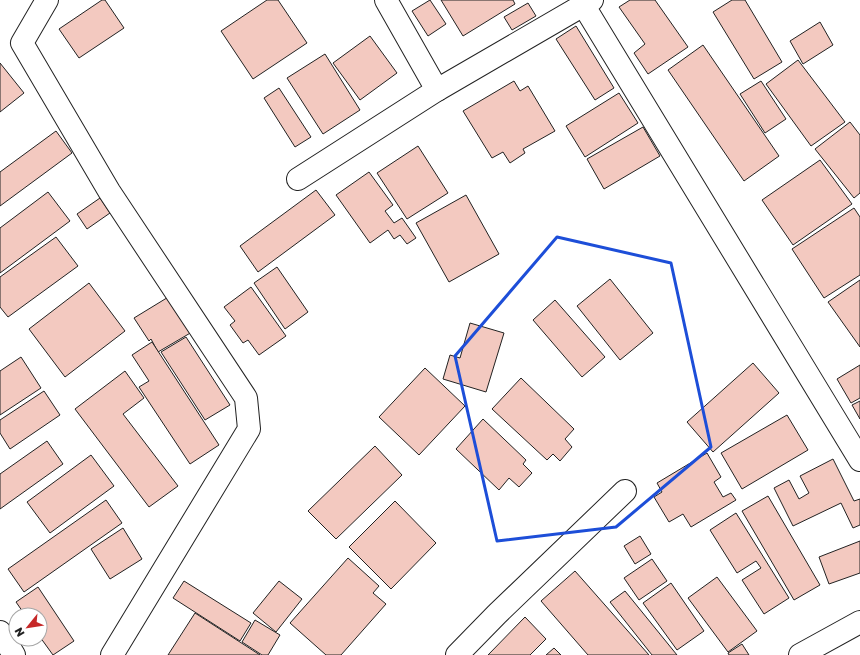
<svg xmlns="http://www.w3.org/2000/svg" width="860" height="655" font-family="'Golos Text',sans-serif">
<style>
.building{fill:#f3c9c0;stroke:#222}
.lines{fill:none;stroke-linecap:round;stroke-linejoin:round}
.minor-casing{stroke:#222;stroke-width:24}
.minor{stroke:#fff;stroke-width:22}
.marked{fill:none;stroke:#1d4ed8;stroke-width:3;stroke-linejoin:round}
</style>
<rect width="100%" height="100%" fill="#fff"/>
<g class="building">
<path d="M102,0H105L124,28L79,58L59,29Z"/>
<path d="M267,0H278L307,43L253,79L221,31Z"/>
<path d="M430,0L446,24L428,36L412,11Z"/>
<path d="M441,0H513L515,4L463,36Z"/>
<path d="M630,0H655L688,47L648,74L634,53L645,44L619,7Z"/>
<path d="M732,0H745L782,62L754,79L713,12Z"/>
<path d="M528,3L536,16L512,30L504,17Z"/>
<path d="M820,22L833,45L803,64L790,41Z"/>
<path d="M576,26L614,88L595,100L556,39Z"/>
<path d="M370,36L397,73L360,100L333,63Z"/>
<path d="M703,45L779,156L744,181L668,70Z"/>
<path d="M325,54L360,110L323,134L287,78Z"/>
<path d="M798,60L845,122L811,146L766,84Z"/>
<path d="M0,63L24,93L0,112Z"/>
<path d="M514,81L520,91L528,86L555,131L523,149L525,153L510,163L503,152L492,158L463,111Z"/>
<path d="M761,81L786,119L765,133L740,94Z"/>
<path d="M279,88L311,137L295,147L264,98Z"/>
<path d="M619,93L638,123L585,157L566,126Z"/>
<path d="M850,122L860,135V193L854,198L815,149Z"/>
<path d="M643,127L660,156L604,189L587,159Z"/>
<path d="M56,131L72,153L0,206V172Z"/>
<path d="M418,146L448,193L407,219L377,173Z"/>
<path d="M820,160L852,204L793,245L762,200Z"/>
<path d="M369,172L393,205L385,211L394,223L402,218L416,238L407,244L400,235L394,239L388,230L370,243L336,195Z"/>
<path d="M316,190L335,215L258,272L240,246Z"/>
<path d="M48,192L70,221L0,273V228Z"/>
<path d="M466,195L499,254L449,282L416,223Z"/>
<path d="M100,198L110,213L87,229L77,214Z"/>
<path d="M854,208L860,217V275L824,298L792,249Z"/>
<path d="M56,237L78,266L8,317L0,307V277Z"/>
<path d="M277,267L308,312L285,329L254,283Z"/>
<path d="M610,279L653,333L620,360L577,306Z"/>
<path d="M860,280V347L828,302Z"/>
<path d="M89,283L125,331L65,377L29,329Z"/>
<path d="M251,287L286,336L259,355L248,340L243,343L230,325L235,321L224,307Z"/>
<path d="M170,296L192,332L158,352L151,339L149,341L134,318Z"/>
<path d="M555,300L605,357L582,377L533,320Z"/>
<path d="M470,323L504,333L486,392L443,379L450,355L460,358Z"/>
<path d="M186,337L230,405L205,420L161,352Z"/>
<path d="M152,342L219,445L190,464L139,387L149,381L132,355Z"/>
<path d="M21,357L41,388L0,415V371Z"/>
<path d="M753,363L779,393L713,452L687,422Z"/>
<path d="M860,365V398L851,403L837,379Z"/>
<path d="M425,368L465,406L419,455L379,417Z"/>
<path d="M125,371L144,398L123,414L178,486L149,507L75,409Z"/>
<path d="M521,378L574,429L565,439L572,447L560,461L553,454L547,460L492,409Z"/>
<path d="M44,391L60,415L10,449L0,433V420Z"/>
<path d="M860,401V419L852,405Z"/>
<path d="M787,415L808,450L742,489L721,453Z"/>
<path d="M483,419L526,460L523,464L532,473L519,487L509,478L499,490L456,449Z"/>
<path d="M47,441L63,464L0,509V474Z"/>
<path d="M375,446L402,475L336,539L308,511Z"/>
<path d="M707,453L721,477L714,482L723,497L731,493L736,500L691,527L683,514L669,522L654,497L662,492L657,483Z"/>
<path d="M91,455L114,486L50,533L27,502Z"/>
<path d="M833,459L854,501L860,499V525L853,528L841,503L793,526L774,488L789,480L799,499L809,493L800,476Z"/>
<path d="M768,496L820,585L794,600L742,511Z"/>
<path d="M106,500L122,523L24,592L8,569Z"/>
<path d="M395,501L436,543L391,589L349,547Z"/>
<path d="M736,513L789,598L764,614L742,580L761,568L756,561L737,573L710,530Z"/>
<path d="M123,528L142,559L110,579L91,549Z"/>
<path d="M640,536L651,554L635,564L624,546Z"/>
<path d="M860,541V573L829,584L819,557Z"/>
<path d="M348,558L379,586L373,593L386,604L341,655H326L290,623Z"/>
<path d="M652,559L667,581L639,600L624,578Z"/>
<path d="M575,571L649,655H588L541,601Z"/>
<path d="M717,577L757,631L728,652L688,598Z"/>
<path d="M184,581L251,623L240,641L173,598Z"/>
<path d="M279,581L302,599L276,632L253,613Z"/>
<path d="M671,583L704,631L677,650L643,603Z"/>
<path d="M38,587L74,641L53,655L40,637V615H25L16,602Z"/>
<path d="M625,591L677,655H652L610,602Z"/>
<path d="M195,613L260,655H168Z"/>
<path d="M525,617L546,639L530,655H488Z"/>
<path d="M255,620L280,635L268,655H262L242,642Z"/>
<path d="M742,644L749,655H729L728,653Z"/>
<path d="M554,648L561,655H546Z"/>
</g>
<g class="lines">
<g class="minor-casing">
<g id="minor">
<path d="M47,0L22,43L109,191L246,398L249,429L112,655"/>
<path d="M386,0L437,90"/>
<path d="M584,6L860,460"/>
<path d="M298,179L437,90L592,0"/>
<path d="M0,632L14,655"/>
<path d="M457,655L497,614L625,491"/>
<path d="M800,655L860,622"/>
</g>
</g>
<use href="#minor" class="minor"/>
</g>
<path class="marked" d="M557,237L671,263L711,447L616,527L497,541L455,356Z"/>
<g transform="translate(28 627) rotate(240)"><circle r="19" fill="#ffffff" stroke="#a7a7a7"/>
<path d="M0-3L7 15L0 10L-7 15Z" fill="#c62828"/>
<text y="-6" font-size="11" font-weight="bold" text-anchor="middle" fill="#222222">N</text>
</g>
</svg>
